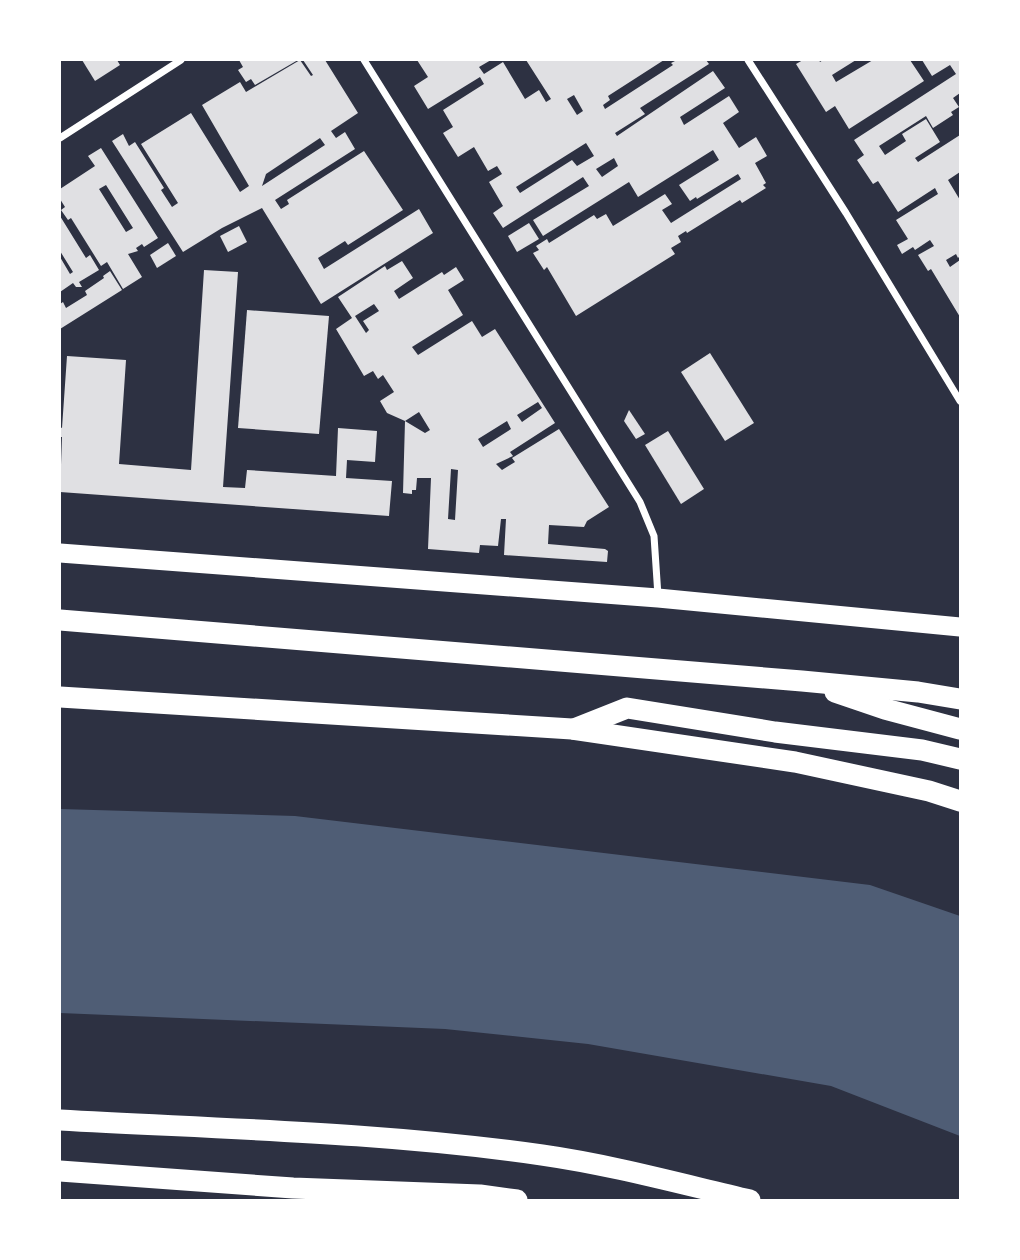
<svg xmlns="http://www.w3.org/2000/svg" width="1020" height="1260" font-family="Signika,sans-serif">
<style>
.water{fill:#4f5d75}
.building{fill:#e0e0e3;fill-rule:evenodd}
.lines{fill:none;stroke-linecap:round;stroke-linejoin:round}
.minor{stroke:#fff;stroke-width:7}
.trunk{stroke:#fff;stroke-width:19}
.motorway{stroke:#fff;stroke-width:21}
</style>
<rect width="100%" height="100%" fill="#2d3142"/>
<path class="water" d="M60,809L295,816L870,885L960,916V1136L831,1086L588,1044L445,1029L60,1013Z"/>
<g class="building">
<path d="M82,60H117L120,65L95,81Z"/>
<path d="M239,60H298L255,85L251,79L246,82L238,70L243,67Z"/>
<path d="M300,60L311,76L313,75L303,60H325L358,113L331,131L336,138L345,132L355,149L275,200L281,209L289,204L287,200L364,151L403,210L348,245L345,241L318,258L324,269L419,209L433,233L321,304L262,208L222,228L183,252L112,141L123,134L129,146L135,142L164,188L161,190L172,207L178,203L141,144L191,113L240,192L249,186L202,105L240,82L246,92ZM320,138L325,145L262,186L266,174Z"/>
<path d="M417,60H491L479,67L484,74L503,62L525,99L539,90L546,102L551,99L526,60H664L608,96L610,100L603,105L605,109L673,65L671,63L677,60H706L709,64L640,108L645,114L615,133L617,136L713,71L725,88L680,117L684,125L729,96L739,112L723,123L739,148L756,137L767,156L755,163L766,183L763,185L766,188L742,203L740,200L687,233L686,231L678,236L681,242L671,248L675,254L576,316L547,267L544,270L533,253L539,250L536,246L547,239L549,243L594,215L597,219L606,214L613,226L665,194L672,204L662,210L671,223L741,179L738,174L697,199L696,197L690,201L679,185L719,160L713,150L638,197L629,182L543,236L533,220L589,186L583,177L503,228L493,213L503,206L489,182L502,174L497,166L488,171L474,147L458,157L443,133L453,127L443,110L484,84L480,77L428,109L414,86L428,77ZM574,95L583,111L577,115L567,99ZM586,143L594,156L577,166L572,160L520,193L516,187ZM614,158L618,166L602,177L596,169Z"/>
<path d="M803,60H819L820,62L823,60H856L832,75L836,82L873,60H910L924,81L849,129L835,106L826,112L796,64Z"/>
<path d="M922,60H960V93L953,98L959,107L951,112L953,115L933,128L926,116L879,146L885,155L906,141L902,134L926,119L940,142L915,158L918,162L960,135V172L948,180L960,200V256L958,258L956,254L946,260L950,267L960,260V317L931,269L928,271L918,255L934,246L930,240L915,250L913,247L902,254L897,245L908,239L896,220L938,194L935,188L898,212L878,181L873,184L857,160L864,155L854,140L956,74L950,65L932,76Z"/>
<path d="M101,148L158,238L144,247L142,244L136,248L138,251L128,254L142,277L123,289L107,262L101,266L71,218L68,220L61,210L65,207L60,199V189L95,166L88,156ZM106,185L133,228L126,232L99,189Z"/>
<path d="M60,216L86,258L90,255L99,270L79,282L82,287H76L73,283L60,292V257L70,274L73,272L60,251Z"/>
<path d="M529,223L539,239L517,252L508,236Z"/>
<path d="M239,226L247,242L228,252L220,236Z"/>
<path d="M168,243L176,256L157,268L150,255Z"/>
<path d="M402,261L413,278L394,291L399,299L442,272L444,275L456,267L464,280L448,290L463,315L412,347L418,355L472,321L482,337L495,329L555,423L510,452L513,456L496,464L502,470L515,462L512,458L559,429L609,507L587,521L584,527L549,525L548,544L605,549L608,551L607,562L504,555L506,519H501L498,546L480,545L479,553L428,549L431,478H417L416,490H412V494L403,493L405,421L425,433L430,430L419,412L405,421L387,413L380,401L394,392L383,375L378,379L373,371L364,376L336,329L352,318L338,297L385,266L387,270ZM374,304L379,311L363,321L369,330L366,333L355,316ZM538,402L542,408L522,422L517,415ZM507,421L511,429L483,447L478,439ZM451,469L458,470L455,520L448,519Z"/>
<path d="M204,270L238,272L223,487L245,488L247,470L336,476L338,428L377,431L375,462L347,460L346,478L392,481L389,516L60,492L62,437H60V427L62,428L67,356L126,360L119,464L191,470Z"/>
<path d="M110,271L122,290L60,329V304L63,302L66,308L87,295L85,291L104,278L103,276Z"/>
<path d="M247,310L329,316L319,434L238,428Z"/>
<path d="M710,353L754,423L725,441L681,372Z"/>
<path d="M629,410L645,434L636,439L624,421Z"/>
<path d="M668,431L704,489L681,504L645,445Z"/>
</g>
<g class="lines">
<g class="minor">
<path d="M364,60L640,502L654,536L658,596"/>
<path d="M748,60L846,213L960,401"/>
<path d="M60,138L181,60"/>
</g>
<path class="trunk" d="M60,553L658,598L960,627"/>
<g class="motorway">
<path d="M60,620L802,681L918,692L960,699"/>
<path d="M835,692L885,709L960,729"/>
<path d="M60,697L572,729L795,762L929,791L960,801"/>
<path d="M574,729L627,708L775,732L922,750L960,759"/>
<path d="M60,1120C220,1129 382,1132 542,1155C612,1165 681,1184 750,1200"/>
<path d="M60,1171L293,1188L480,1195L517,1200"/>
</g>
</g>
<rect width="1020" height="1260" fill="none" stroke="#ffffff" stroke-width="122"/>
</svg>
